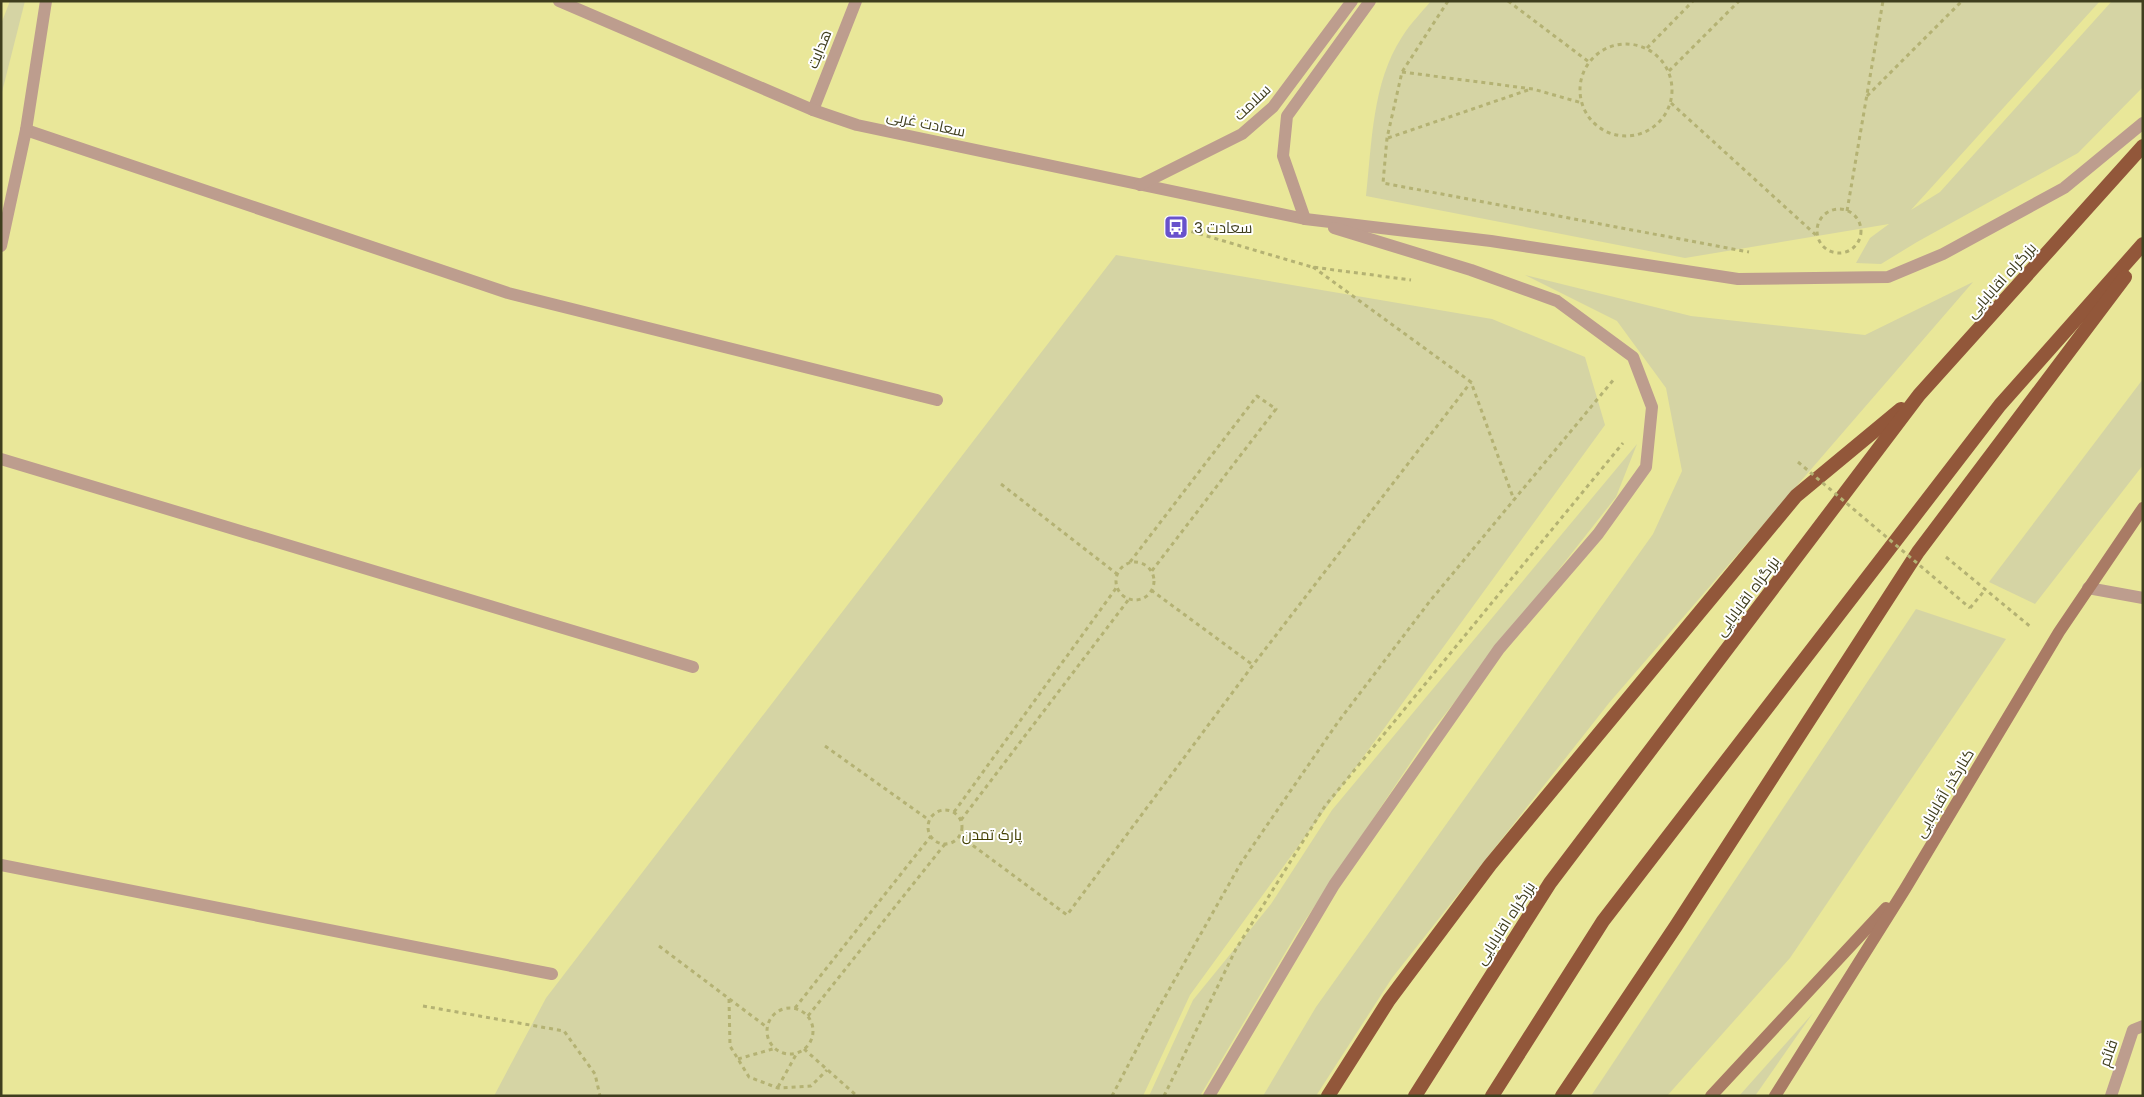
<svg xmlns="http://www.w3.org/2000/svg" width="2144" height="1097" font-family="Poppins,Cairo,sans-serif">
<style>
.green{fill:#d5d4a4}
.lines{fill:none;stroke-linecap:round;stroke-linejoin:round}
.path{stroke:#b4b273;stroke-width:3;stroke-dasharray:4 4;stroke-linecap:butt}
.minor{stroke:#bd9d8e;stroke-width:12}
.tertiary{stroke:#bd9d8e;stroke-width:12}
.secondary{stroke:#a97b65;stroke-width:12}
.trunk{stroke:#92573a;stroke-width:14}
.path-bridge{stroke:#b4b273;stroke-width:3;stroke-dasharray:4 4;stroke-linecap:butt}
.labels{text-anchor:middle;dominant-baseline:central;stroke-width:4;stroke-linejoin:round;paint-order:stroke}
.street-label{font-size:15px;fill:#3f3e1e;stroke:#fff}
.poi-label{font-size:15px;fill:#3f3e1e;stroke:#fff;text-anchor:start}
.park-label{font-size:15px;fill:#434002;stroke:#fff}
</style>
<rect width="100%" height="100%" fill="#e9e799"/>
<g class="green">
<path d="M10,1H25L1,96V24Z"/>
<path d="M1431,1H2100L1911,210L1940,192L2112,1H2143V87L2078,153L1917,242L1881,264L1856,263L1870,238L1889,224L1685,258L1366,196C1372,143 1372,83 1402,37C1410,24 1421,13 1431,1Z"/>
<path d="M1116,255L1492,319L1585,357L1605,425L1190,995L1143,1096H494L546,998Z"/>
<path d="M1525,275L1691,316L1865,335L1973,282L1609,703L1392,978L1316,1096H1263L1316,1007L1653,534L1682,471L1666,388L1617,321Z"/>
<path d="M2143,379V465L2035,604L1989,582Z"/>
<path d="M1637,444L1616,497L1431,732L1298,931L1200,1096H1149L1193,1000L1271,904L1332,810Z"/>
<path d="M1916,609L2006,639L1790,958L1667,1096H1591Z"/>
<path d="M1813,1013L1755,1096H1739Z"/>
</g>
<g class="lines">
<g class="path">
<path d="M1448,1L1402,72L1387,138L1383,183L1749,252"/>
<path d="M1508,1L1589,62"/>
<circle cx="1626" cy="90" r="46"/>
<path d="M1647,48L1693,1"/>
<path d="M1669,71L1739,1"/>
<path d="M1402,72L1533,89L1582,103"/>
<path d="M1867,96L1962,1"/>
<path d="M1671,103L1817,236"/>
<path d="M1388,138L1531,89"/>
<circle cx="1839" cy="231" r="22"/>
<path d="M1847,211L1883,1"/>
<path d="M1176,227L1312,267L1411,280"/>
<path d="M1313,267L1471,382L1514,500"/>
<path d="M1001,484L1117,574"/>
<path d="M1946,557L2032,628"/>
<path d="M1130,562L1257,396L1276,409L1151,572"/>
<circle cx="1135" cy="581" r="19"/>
<path d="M1151,590L1253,665"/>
<path d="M1970,608L1985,590"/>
<path d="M825,746L929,820"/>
<circle cx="945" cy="827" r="17"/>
<path d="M954,812L1117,587"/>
<path d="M961,820L1129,599"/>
<path d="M960,836L1067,915L1253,665L1471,382"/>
<path d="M659,946L768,1028"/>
<path d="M729,999L730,1046L749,1077L778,1088L811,1086L827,1070"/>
<path d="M423,1006L564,1031L595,1074L600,1096"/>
<path d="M795,1008L931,836"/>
<circle cx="790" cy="1031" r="23"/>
<path d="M808,1016L945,844"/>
<path d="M804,1049L857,1096"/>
<path d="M738,1059L776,1048"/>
<path d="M778,1087L797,1053"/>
<path d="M1112,1096L1153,1018L1241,863L1338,722L1430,601L1615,378"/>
<path d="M1164,1096L1236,949L1325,806L1623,443"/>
</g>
<g class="minor">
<path d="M813,110L856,1"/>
<path d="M26,130L508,293L937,400"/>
<path d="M1,459L693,667"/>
<path d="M2088,588L2143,598"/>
<path d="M1,865L552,974"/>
<path d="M2111,1096L2133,1030L2143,1026"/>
</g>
<g class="tertiary">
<path d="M559,1L813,110L857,125L1305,219L1491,241L1738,279L1888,277L1943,254L2064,188L2143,123"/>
<path d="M1140,185L1242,134L1273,107L1352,1"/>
<path d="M1305,219L1283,156L1287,116L1370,1"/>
<path d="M1,246L26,130L46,1"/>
<path d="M1209,1096L1334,885L1499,649L1598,534L1646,467L1652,407L1633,357L1557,301L1471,270L1334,228"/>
</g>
<g class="secondary">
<path d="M1711,1096L1886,908"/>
<path d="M1775,1096L1905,889L2059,632L2143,508"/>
</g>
<g class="trunk">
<path d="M1328,1096L1389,1000L1490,865L1796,496L1901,409"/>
<path d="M1415,1096L1550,883L1919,395L2143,146"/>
<path d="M1492,1096L1603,921L2000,405L2143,244"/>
<path d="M1562,1096L1676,926L1918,552L2125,277"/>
</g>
<path class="path-bridge" d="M1798,462L1970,608"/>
</g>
<defs>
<g id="bus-square" transform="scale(1.25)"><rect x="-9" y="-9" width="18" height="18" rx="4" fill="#6852cc" stroke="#fff"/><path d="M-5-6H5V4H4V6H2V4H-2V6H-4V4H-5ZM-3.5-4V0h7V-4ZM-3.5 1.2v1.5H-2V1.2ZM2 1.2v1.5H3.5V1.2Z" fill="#fff"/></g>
</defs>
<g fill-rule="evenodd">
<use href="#bus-square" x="1176" y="227"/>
</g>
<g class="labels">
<g class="street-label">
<text transform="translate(819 49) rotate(-68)">هدایت</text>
<text transform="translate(1252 102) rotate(-44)">سلامت</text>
<text transform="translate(926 123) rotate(12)">سعادت غربی</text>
<text transform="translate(2001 280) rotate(-48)">بزرگراه اقابابایی</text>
<text transform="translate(1747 596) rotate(-53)">بزرگراه اقابابایی</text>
<text transform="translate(1944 793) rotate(-59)">کنارگذر آقابابایی</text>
<text transform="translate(1505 923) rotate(-57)">بزرگراه اقابابایی</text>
<text transform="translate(2108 1053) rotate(-71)">قائم</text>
</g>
<g class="poi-label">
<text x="1194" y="227">سعادت 3</text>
</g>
<g class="park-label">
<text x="992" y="834">پارک تمدن</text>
</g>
</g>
<rect width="2144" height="1097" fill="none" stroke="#3f3e1e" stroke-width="5"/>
</svg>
